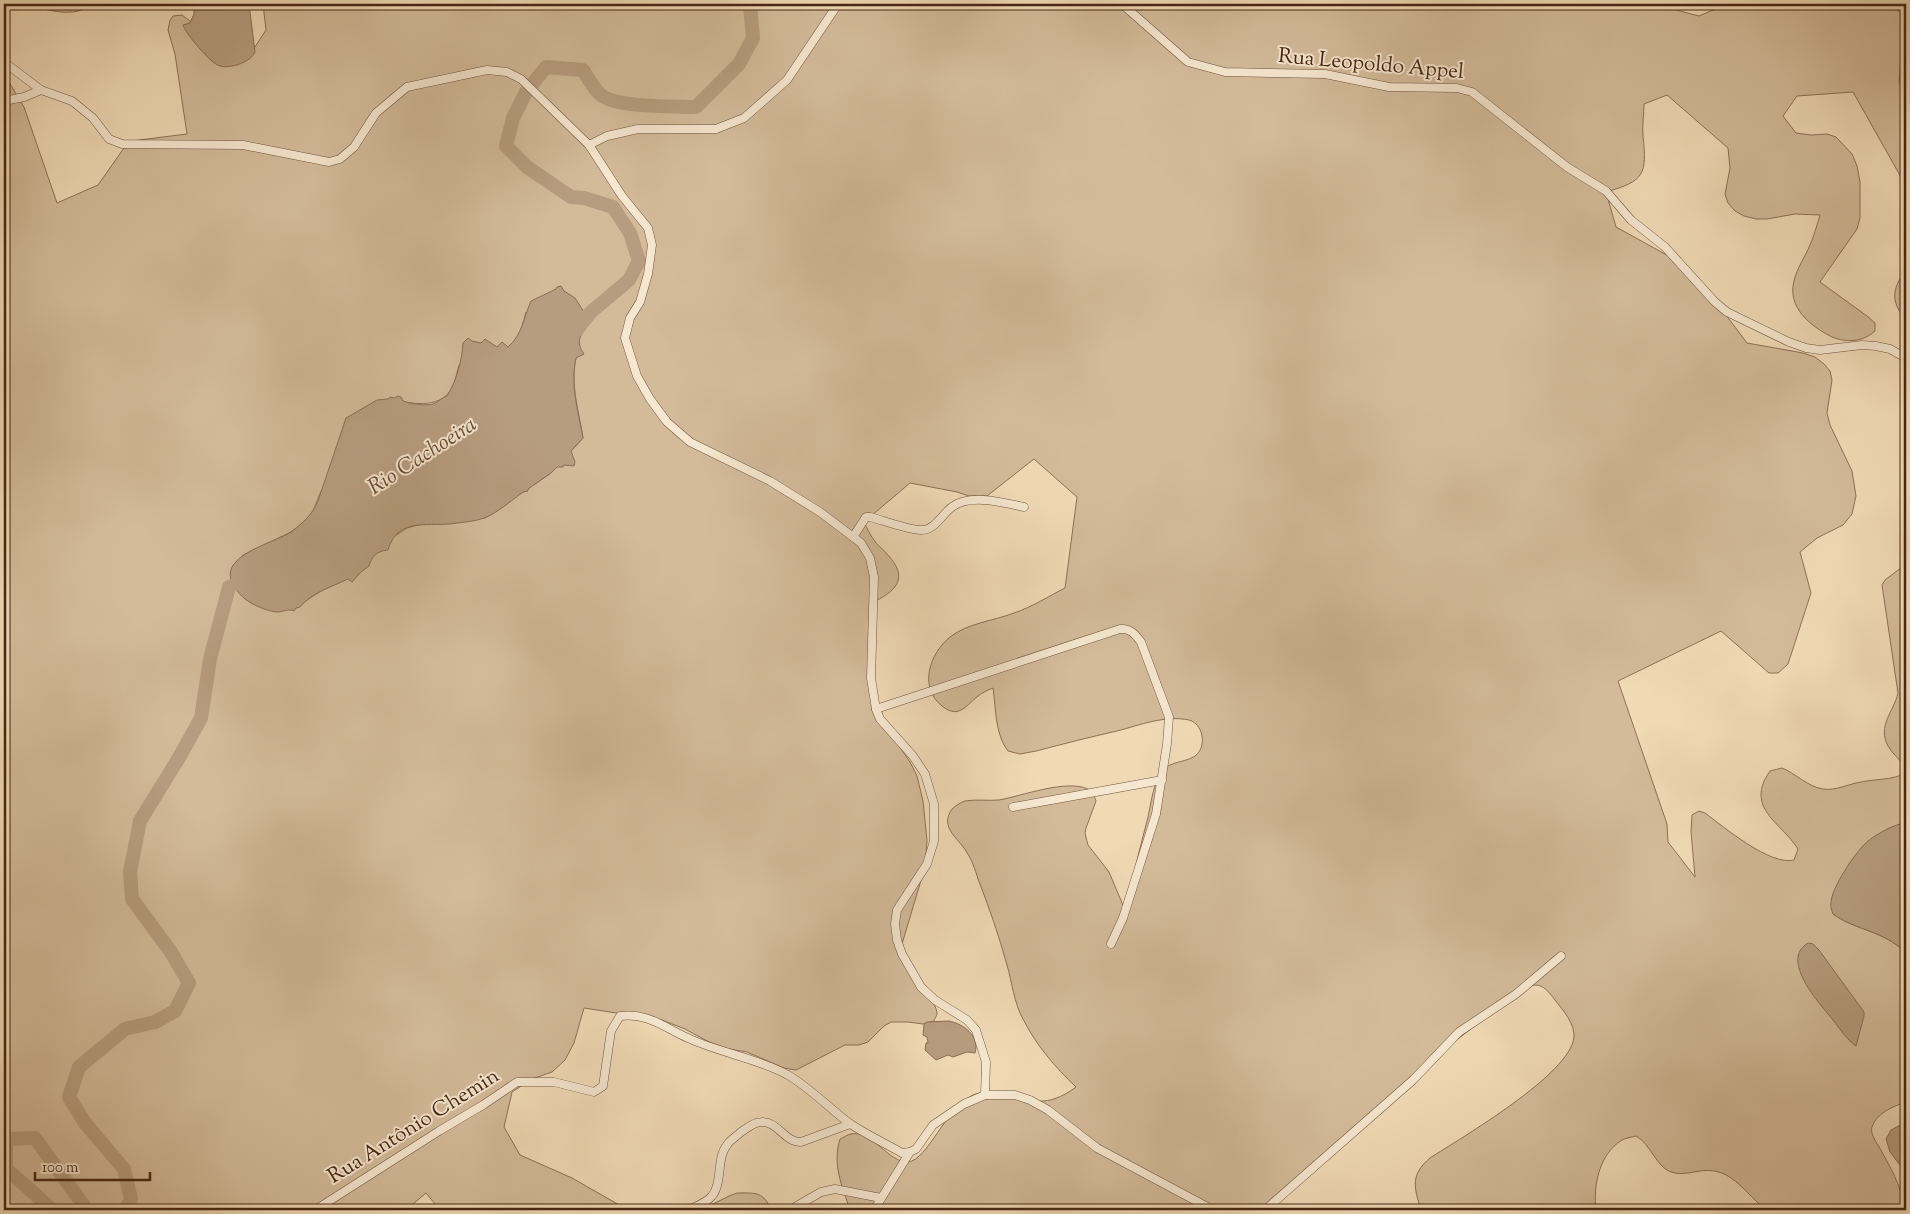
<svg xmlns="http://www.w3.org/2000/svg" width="1910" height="1214" font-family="'Sorts Mill Goudy',serif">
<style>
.green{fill:#d3bb9a;stroke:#8e7056;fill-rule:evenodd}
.water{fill:#b79d7f;stroke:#8b6d54}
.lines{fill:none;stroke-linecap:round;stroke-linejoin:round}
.river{stroke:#b79d7f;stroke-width:14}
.minor-casing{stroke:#72533c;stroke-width:9}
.minor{stroke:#f5e7d0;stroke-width:8}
.labels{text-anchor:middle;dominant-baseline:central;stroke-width:4;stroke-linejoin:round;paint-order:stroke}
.street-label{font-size:21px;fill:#482613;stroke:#f5e7d0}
.water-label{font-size:22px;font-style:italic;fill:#694a33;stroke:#f5e7d0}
</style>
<rect width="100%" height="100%" fill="#f0dab6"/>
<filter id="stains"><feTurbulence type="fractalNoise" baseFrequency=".004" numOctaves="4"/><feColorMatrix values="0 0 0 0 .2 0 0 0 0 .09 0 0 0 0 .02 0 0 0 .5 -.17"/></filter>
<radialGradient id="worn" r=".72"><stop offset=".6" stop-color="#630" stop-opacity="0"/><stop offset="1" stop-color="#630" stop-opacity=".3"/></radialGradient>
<g class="green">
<path d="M25,4H93C73,19 48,10 25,4Z"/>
<path d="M263,4H1672L1676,10L1699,16L1727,4H1864C1879,8 1897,4 1906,18V48L1901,58L1899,83L1906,91V186L1853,92L1797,96L1783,116L1796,133L1811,135L1827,134L1836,137L1852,154L1857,166L1860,182V218L1857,229L1820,282L1867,316L1875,323V331C1863,342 1847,343 1832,337C1810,326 1787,307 1794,281C1797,268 1805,257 1810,245C1814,236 1817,225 1820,215L1795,214L1767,219H1756L1744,216L1735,211L1728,203L1725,194L1730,168L1728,148L1667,95L1644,104C1644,114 1642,125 1643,136C1647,174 1645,181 1606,192L1616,227L1683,264L1711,295L1747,343L1803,353L1815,357L1824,364L1830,371L1832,380L1827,413L1830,425L1852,471L1856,496L1852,514L1843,525L1817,538L1800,552L1811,593L1788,664L1778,673H1769L1721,631L1618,681L1667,824L1668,842L1695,877L1691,832L1692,815L1699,811L1705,813C1724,827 1770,866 1794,860L1798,849C1781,822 1744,808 1770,771L1782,768C1795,773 1808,787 1823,789C1836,791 1848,784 1861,782C1875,779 1893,780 1906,773V822L1887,829L1833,914C1857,931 1883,930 1906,953V1102C1894,1106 1876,1113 1872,1127C1870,1132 1875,1141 1878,1145C1892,1170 1899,1182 1906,1210H1767C1749,1198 1736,1174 1714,1171C1700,1168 1685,1177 1671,1172C1656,1167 1651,1144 1636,1136C1632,1137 1626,1138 1622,1140C1599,1154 1593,1186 1596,1210H1421C1414,1187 1410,1175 1430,1158C1461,1138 1571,1074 1574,1037C1575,1024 1563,1010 1555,1000C1545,987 1541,982 1524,987L1439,1054L1264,1210H850C842,1186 832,1164 840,1139C843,1138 848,1134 851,1134C872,1130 889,1163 908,1162C928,1160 946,1107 973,1095C982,1091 991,1093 1000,1095C1033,1100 1046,1109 1076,1087C1055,1067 1036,1045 1023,1019C1014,1003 1012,982 1007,965C999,936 989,907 978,879C975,869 972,860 966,851C958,838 939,827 952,809C955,806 961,802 965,801C976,799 988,801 999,800C1022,796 1066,779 1088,789C1093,791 1094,796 1096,801L1086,828L1085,833L1088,845L1109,872L1125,910C1132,879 1140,848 1148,817C1151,803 1153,785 1161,773C1169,758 1195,765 1201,748C1205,737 1200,723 1189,720C1165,715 1140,725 1117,731C1090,737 1063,744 1036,751L1020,754L1008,751C995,734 996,709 993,688C988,690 981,693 977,697C970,702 967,708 959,711C953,713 947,710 942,706C918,687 930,653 950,637C968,623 993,621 1014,613C1032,607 1049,596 1065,588L1077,497L1034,459L987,496H969L957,492L910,483L864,522C867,528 870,535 874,540C877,545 883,549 887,554C910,578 896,592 871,603V667L882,721L910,762L917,776L923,801L927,841L925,867L899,954C907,964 938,1003 937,1014C937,1015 934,1020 934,1021L923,1024L908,1022H891L884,1026L868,1042L859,1045H845L796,1070L784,1068L747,1052L724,1048L709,1042L685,1029L662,1020L584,1008L574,1043L565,1060L552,1072L532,1079L512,1092L504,1127L520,1155L572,1178L628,1210H440L426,1193L406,1210H324L322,1207L317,1210H4V74L24,107L57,203L98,185L124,148L131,141L187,134L175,54L168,30L170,20L173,16L182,15L199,28L251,53L266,30ZM526,312L576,358C570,385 579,411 583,438L551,473L485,518L452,523L422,524L407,528L387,541L347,579L321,591L304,602L231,570L234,564L243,555L289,533L304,523L313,511L321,491L393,400C415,404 443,410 454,384C456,378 457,371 459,365C473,360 505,353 514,342C521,334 523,322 526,312Z"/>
<path d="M1906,269V321C1890,300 1892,290 1906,269Z"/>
<path d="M1906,564V768C1901,760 1893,755 1888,746C1877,726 1894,711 1898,693L1882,585L1885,580Z"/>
<path d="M737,1193C754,1193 762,1191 770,1207L768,1210H701L729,1196Z"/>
</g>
<g class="water">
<path d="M194,4H249L255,52C251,62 231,69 220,66C211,64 185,33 183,25L190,23L194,14Z"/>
<path d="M561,286L564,291L575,298L584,312C581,318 581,323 586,329C578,336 577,345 584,354L576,358C570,384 578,411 583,438L571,451L575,462L574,466L564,465L563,467H557L551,473L528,489V491L523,492C512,500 496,514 484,518C476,521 466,522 457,523C431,528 398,515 388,550C377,551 372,556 369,566L361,572L352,582L348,579C334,586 312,592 300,607L296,608L294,611C288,608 284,612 277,612C266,611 253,605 245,599C240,595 236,590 233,584C217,556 274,543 291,532C303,523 312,515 318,501L346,418L377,400L388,399L390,397L394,398L398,396L401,397L403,401C411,404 424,406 433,404C439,402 442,397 447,396C457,380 462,360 463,343L468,338L472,341L481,343L485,339L497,347L502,342L508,347C522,335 524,317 531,301L556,289L557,287Z"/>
<path d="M1906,822V953C1883,930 1857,931 1833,914C1832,911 1830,906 1831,903C1831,888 1856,851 1868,841C1880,832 1892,826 1906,822Z"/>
<path d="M1808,943L1813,944L1819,950L1864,1012V1016L1856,1046C1847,1040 1840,1029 1833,1020C1820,1004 1779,960 1808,943Z"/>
<path d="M949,1021C964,1024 980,1036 975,1053L967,1052L953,1057L948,1055L936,1060L925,1050L926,1043H928L927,1037L923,1035L924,1024L927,1022Z"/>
<path d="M1906,1122V1173L1890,1152L1886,1139L1891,1130Z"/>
</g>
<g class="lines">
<g class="river">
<path d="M571,337L591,312L629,280L639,261L630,233L613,207L584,198L571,197L527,167L506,146L513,118L526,92L546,67L583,70C588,78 594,89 601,95C616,108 675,106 696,107L739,64L753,38L750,6L748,4"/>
<path d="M52,1210L26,1186L6,1169V1139L35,1138L87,1210"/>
<path d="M125,1210L131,1199L124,1169L85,1123L69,1097L79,1067L125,1029L155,1022L175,1011L189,983L171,952L132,899L130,872L140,821L180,756L201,718L210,659L229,587L240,582L251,583"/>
</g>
<g class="minor-casing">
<g id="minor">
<path d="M1122,4L1188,62L1225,72L1325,74L1389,87L1457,88L1472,92L1567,167L1606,191L1631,220L1665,247L1715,302L1727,312L1789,342L1806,348L1820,350L1862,345L1876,346L1890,349L1906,358"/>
<path d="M4,62L41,90L72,101L93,118L109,139L122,144L243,145L329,162L340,159L354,147L376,113L407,87L487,70L507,72L521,79L589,145L622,196L648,228L652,245L648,274L640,302L630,318L625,338L637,376L650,399L667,422L690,442L770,481L820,512L861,543L870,558L874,577L871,678L876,709L880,719L913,756L925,774L934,804V841L927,864L897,910L895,924L897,940L902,954L921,987L935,1000L967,1020L976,1030L986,1062L985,1095"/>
<path d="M4,101L24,97L41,90"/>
<path d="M589,145L607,136L638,129H716L744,118L787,80L838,4"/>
<path d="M853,537L866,517H870C882,520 912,531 922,530C935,530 943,513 952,507C970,493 1005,503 1024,507"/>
<path d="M876,709L1120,629C1130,628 1135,634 1141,642L1169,717L1167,744L1156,814L1123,918L1111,944"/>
<path d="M1013,807L1162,780"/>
<path d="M315,1210L439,1131L483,1105L517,1082H554L594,1092L603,1086L611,1031L620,1016C647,1012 665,1028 688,1038C720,1053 757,1058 788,1075C810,1088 828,1107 849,1123C865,1134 885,1143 902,1153L910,1152L916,1149L933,1125L964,1104L985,1095H1015L1030,1100L1048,1110L1097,1148L1213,1210"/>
<path d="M689,1210C696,1206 706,1203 712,1196C723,1182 716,1159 727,1145C730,1140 737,1136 741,1132C747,1128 754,1122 761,1122C778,1121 784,1142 801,1142L850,1124"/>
<path d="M790,1210L821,1192L835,1189L881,1198"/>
<path d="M874,1210L910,1152"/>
<path d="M1265,1210L1413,1080L1459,1032L1516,994L1561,956"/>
</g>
</g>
<use href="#minor" class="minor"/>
</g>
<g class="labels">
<g class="street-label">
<text transform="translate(1371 65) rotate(5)">Rua Leopoldo Appel</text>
<text transform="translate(414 1127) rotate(-32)">Rua Antônio Chemin</text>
</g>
<g class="water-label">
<text transform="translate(423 457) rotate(-33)">Rio Cachoeira</text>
</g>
</g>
<rect width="1910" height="1214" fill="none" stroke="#f0dab6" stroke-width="20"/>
<rect x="5" y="5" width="1900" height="1204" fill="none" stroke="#482613" stroke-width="2.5"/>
<rect x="10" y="10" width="1890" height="1194" fill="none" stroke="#482613"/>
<path d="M35 1172v8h115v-8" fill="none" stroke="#482613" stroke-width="2.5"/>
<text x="42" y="1172" font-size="15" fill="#482613" stroke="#f5e7d0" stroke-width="4" paint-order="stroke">100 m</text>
<rect width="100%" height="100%" filter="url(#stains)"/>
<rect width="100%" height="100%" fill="url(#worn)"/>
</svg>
